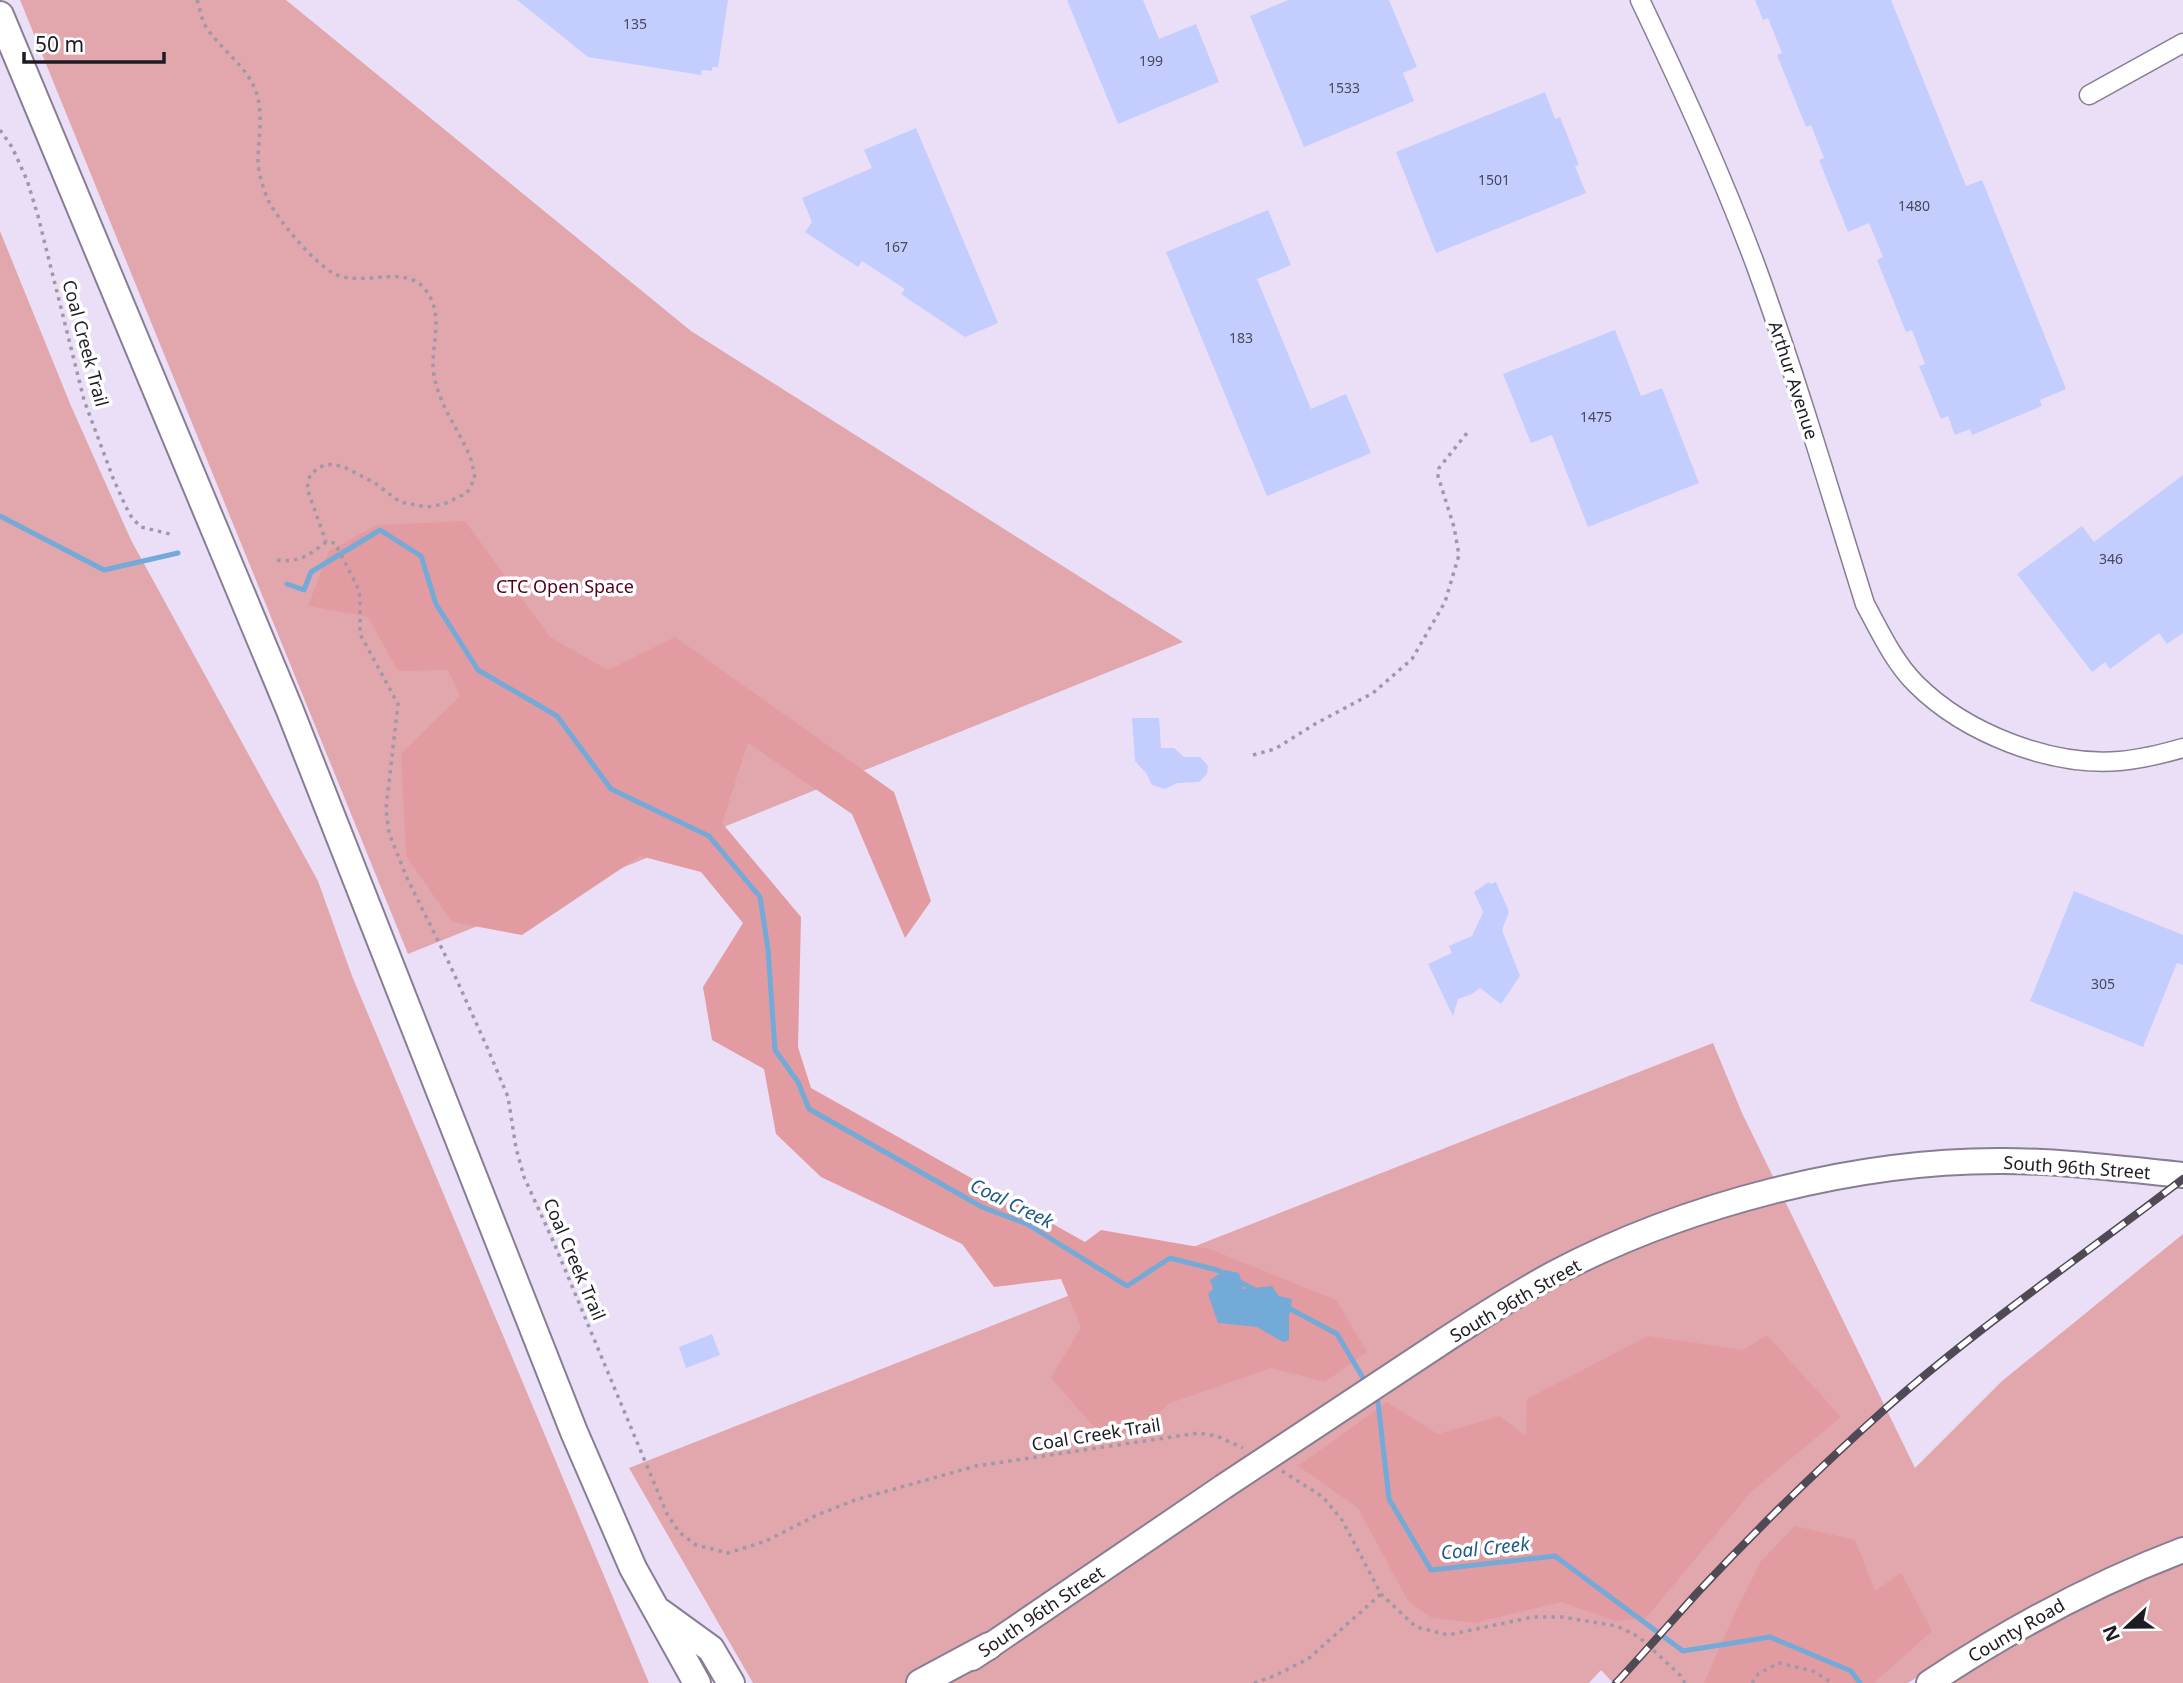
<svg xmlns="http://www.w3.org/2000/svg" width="2183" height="1683" font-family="'Noto Sans',sans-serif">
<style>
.green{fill:#e2a7ad}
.forest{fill:#e39ba2}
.water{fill:#73aad7}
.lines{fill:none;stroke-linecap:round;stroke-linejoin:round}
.stream{stroke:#73aad7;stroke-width:5}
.building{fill:#c3cdfe}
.minor-casing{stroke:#897d93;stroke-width:21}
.secondary-casing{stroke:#897d93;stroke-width:28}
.primary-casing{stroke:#897d93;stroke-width:30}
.path{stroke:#a097a9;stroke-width:3.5;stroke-dasharray:3.5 5;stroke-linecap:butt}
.minor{stroke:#fff;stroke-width:18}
.secondary{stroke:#fff;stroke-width:24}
.primary{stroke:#fff;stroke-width:26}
.rail-casing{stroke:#504a56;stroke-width:8}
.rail{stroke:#fff;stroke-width:5;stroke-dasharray:16;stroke-linecap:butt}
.secondary-bridge-casing{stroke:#897d93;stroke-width:28;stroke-linecap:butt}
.secondary-bridge{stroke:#fff;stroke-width:24}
.labels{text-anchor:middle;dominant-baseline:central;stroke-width:7;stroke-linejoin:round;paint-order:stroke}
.number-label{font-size:14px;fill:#48485a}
.street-label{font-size:18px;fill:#1f1b23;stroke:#fff}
.park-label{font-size:18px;fill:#57001b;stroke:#fff}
.water-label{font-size:19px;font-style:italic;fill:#1e5a86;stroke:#fff}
</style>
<rect width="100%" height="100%" fill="#ebdff7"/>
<g class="green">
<path d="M20,0H286L691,331L1183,642L408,954Z"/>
<path d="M0,231L71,406L131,540L318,881L352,976L649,1683H0Z"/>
<path d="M1713,1043L1742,1113L1915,1468L2002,1381L2183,1234V1683H1925L1919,1676L1908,1683H1613L1601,1670L1589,1683H753L629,1468Z"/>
</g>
<g class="forest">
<path d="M465,521L550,637L608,670L675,637L894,792L931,901L905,938L852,814L748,743L722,823L801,917L798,1047L811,1088L1085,1242L1101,1230L1210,1249L1336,1300L1367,1352L1325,1382L1271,1368L1168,1404L1142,1432L1101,1435L1051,1378L1081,1327L1061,1279L994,1287L962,1244L821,1177L776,1134L764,1069L712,1040L703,987L743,923L701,872L640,856L522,935L452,922L406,856L401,754L460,696L448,670L398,671L368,617L308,606L329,551L377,525Z"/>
<path d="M1767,1335L1841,1417L1751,1492L1646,1618L1616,1621L1561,1602L1475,1623L1432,1618L1408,1601L1358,1508L1298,1466L1387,1402L1438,1434L1500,1416L1526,1436L1527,1399L1648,1336L1743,1350Z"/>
<path d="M1795,1526L1855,1540L1875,1591L1901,1573L1932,1631L1874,1683H1704L1735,1613L1761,1561Z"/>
</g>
<path class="water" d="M1225,1270L1239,1273L1243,1289L1272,1286L1279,1296L1292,1299L1289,1317V1340L1283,1342L1257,1327L1218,1323L1208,1294L1213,1289L1210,1280Z"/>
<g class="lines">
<g class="stream">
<path d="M0,516L104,570L178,553"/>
<path d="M287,584L304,590L311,572L380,530L421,556L436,604L478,670L557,716L611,789L709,836L760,897L768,949L775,1050L798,1082L809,1109L982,1207L1027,1224L1127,1286L1170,1258L1217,1270L1227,1275"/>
<path d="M1238,1281L1257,1291"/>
<path d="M1285,1306L1337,1334L1366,1383"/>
<path d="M1373,1394L1378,1402L1389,1499L1431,1570L1555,1556L1683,1651L1770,1637L1851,1671L1860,1683"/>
</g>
</g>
<g class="building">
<path d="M517,0H728L718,67H712V71L702,70L701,75L588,57Z"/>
<path d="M1067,0H1143L1159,39L1196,24L1219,82L1118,124Z"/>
<path d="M1288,0H1389L1417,67L1403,73L1414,101L1304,147L1250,16Z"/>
<path d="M1755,0H1891L1966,186L1982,180L2066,389L2040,400L2042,406L1972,435L1970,429L1955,435L1948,416L1941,419L1919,366L1925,364L1912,330L1906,332L1877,260L1883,257L1869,223L1848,232L1819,160L1824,158L1811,125L1806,127L1777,55L1782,53L1768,18L1763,20Z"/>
<path d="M1545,92L1555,119L1560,117L1579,165L1575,166L1586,193L1436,253L1396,152Z"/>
<path d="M916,128L998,323L965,337L901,294L905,289L862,261L858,267L805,232L812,222L802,198L872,168L864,150Z"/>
<path d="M1268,210L1291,265L1257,279L1311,409L1346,394L1371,453L1267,496L1166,252Z"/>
<path d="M1615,330L1641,396L1662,388L1699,483L1588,527L1552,435L1531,443L1503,374Z"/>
<path d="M2183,475V633L2167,644L2159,633L2110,669L2105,662L2092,672L2017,574L2082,526L2094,542Z"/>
<path d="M1132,718H1159L1161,748H1174L1184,757H1200L1208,766L1207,774L1199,782L1177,783L1165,789L1152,785L1146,773L1135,761Z"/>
<path d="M1489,882L1490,884L1496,882L1509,912L1502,930L1520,976L1501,1004L1480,988L1472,994L1458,999L1453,1016L1428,964L1452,953L1449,946L1472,936L1483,912L1474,892Z"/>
<path d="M2074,891L2183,935V965L2177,963L2143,1047L2030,1001Z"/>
<path d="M712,1334L720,1355L686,1368L679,1347Z"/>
</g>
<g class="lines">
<g class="minor-casing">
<g id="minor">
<path d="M1640,0C1682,88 1723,177 1757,269C1797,379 1830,492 1865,604C1880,632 1894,662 1916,684C1965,733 2051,767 2120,761C2142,759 2162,754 2183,748"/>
<path d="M2089,95L2183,43"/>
</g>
</g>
<g class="secondary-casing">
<g id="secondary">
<path d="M1436,1346C1474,1321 1513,1296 1553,1274C1684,1205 1855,1160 2003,1161C2063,1161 2123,1169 2183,1175"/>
<path d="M972,1658L1223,1487"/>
<path d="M1929,1683C2009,1630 2093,1584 2183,1550"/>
</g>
</g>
<g class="primary-casing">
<g id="primary">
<path d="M0,15L289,708L574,1432L633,1568L697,1683"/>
<path d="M660,1612L711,1649L731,1683"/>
<path d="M920,1683L989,1646"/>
</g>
</g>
<g class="path">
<path d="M197,0C200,8 201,18 205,25C220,50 247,65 256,92C264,113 258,139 258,161C258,173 264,191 269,202C281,223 311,260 333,273C359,288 404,264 424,288C447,316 429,346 434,375C439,404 456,426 468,452C472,460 473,469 475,478L467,493L444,504L427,507L400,502L375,483L346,468L333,464L319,467L310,475L307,488L326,542"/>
<path d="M0,130L12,147L27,180L38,216L84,400L113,478L126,507L132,518L141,527L174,535"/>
<path d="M277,560C298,563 310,555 326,542L335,543L357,586L360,597V634L398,704L386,809L389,833L407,878L450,965L487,1047L508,1097L516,1148L524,1177L554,1243L667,1514L679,1532L696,1545L728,1553L766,1541L817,1515L855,1500L976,1466L1198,1433L1217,1436L1243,1448"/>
<path d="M1253,755L1275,749L1315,724L1373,693L1412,659L1445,602L1459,555L1454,527L1438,476L1439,468L1467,433"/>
<path d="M1282,1471L1323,1497L1342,1520L1381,1594L1416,1627L1448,1635L1533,1617H1562L1617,1626L1639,1637L1680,1675L1685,1683"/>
<path d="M1254,1683L1274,1676L1308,1659L1381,1594"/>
<path d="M1752,1683L1758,1674L1779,1663L1813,1671L1832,1683"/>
</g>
<use href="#minor" class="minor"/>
<use href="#secondary" class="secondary"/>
<use href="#primary" class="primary"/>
<g class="rail-casing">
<path id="rail" d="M1616,1683C1644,1653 1671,1622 1698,1592C1757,1529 1819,1468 1884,1410C1979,1326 2083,1256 2183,1179"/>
</g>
<use href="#rail" class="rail"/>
<g class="secondary-bridge-casing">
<path id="secondary-bridge" d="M1223,1487L1436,1346"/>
</g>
<use href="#secondary-bridge" class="secondary-bridge"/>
</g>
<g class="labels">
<g class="number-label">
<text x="635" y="23">135</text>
<text x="1151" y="60">199</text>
<text x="1344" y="87">1533</text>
<text x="1494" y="179">1501</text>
<text x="1914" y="205">1480</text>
<text x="896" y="246">167</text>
<text x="1241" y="337">183</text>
<text x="1596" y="416">1475</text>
<text x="2111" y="558">346</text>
<text x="2103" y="983">305</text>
</g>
<g class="street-label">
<text transform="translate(86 343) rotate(75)">Coal Creek Trail</text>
<text transform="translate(1794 380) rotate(72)">Arthur Avenue</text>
<text transform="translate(2077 1167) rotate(4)">South 96th Street</text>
<text transform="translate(575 1259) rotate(67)">Coal Creek Trail</text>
<text transform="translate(1515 1300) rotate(-30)">South 96th Street</text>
<text transform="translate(1096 1434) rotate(-9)">Coal Creek Trail</text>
<text transform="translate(1041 1611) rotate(-34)">South 96th Street</text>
<text transform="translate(2016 1630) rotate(-30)">County Road</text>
</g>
<g class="park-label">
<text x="565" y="586">CTC Open Space</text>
</g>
<g class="water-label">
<text transform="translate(1012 1203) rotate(26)">Coal Creek</text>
<text transform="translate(1485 1548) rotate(-6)">Coal Creek</text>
</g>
</g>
<g transform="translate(2127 1627) rotate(248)" stroke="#ffffff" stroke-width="5" paint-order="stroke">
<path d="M0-5L12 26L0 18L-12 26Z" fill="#1f1b23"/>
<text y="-10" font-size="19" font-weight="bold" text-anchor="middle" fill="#1f1b23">N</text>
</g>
<path d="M24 52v10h140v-10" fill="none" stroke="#1f1b23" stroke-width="3.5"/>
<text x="35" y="52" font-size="21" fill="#1f1b23" stroke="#ffffff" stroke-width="5" paint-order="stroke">50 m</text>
</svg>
